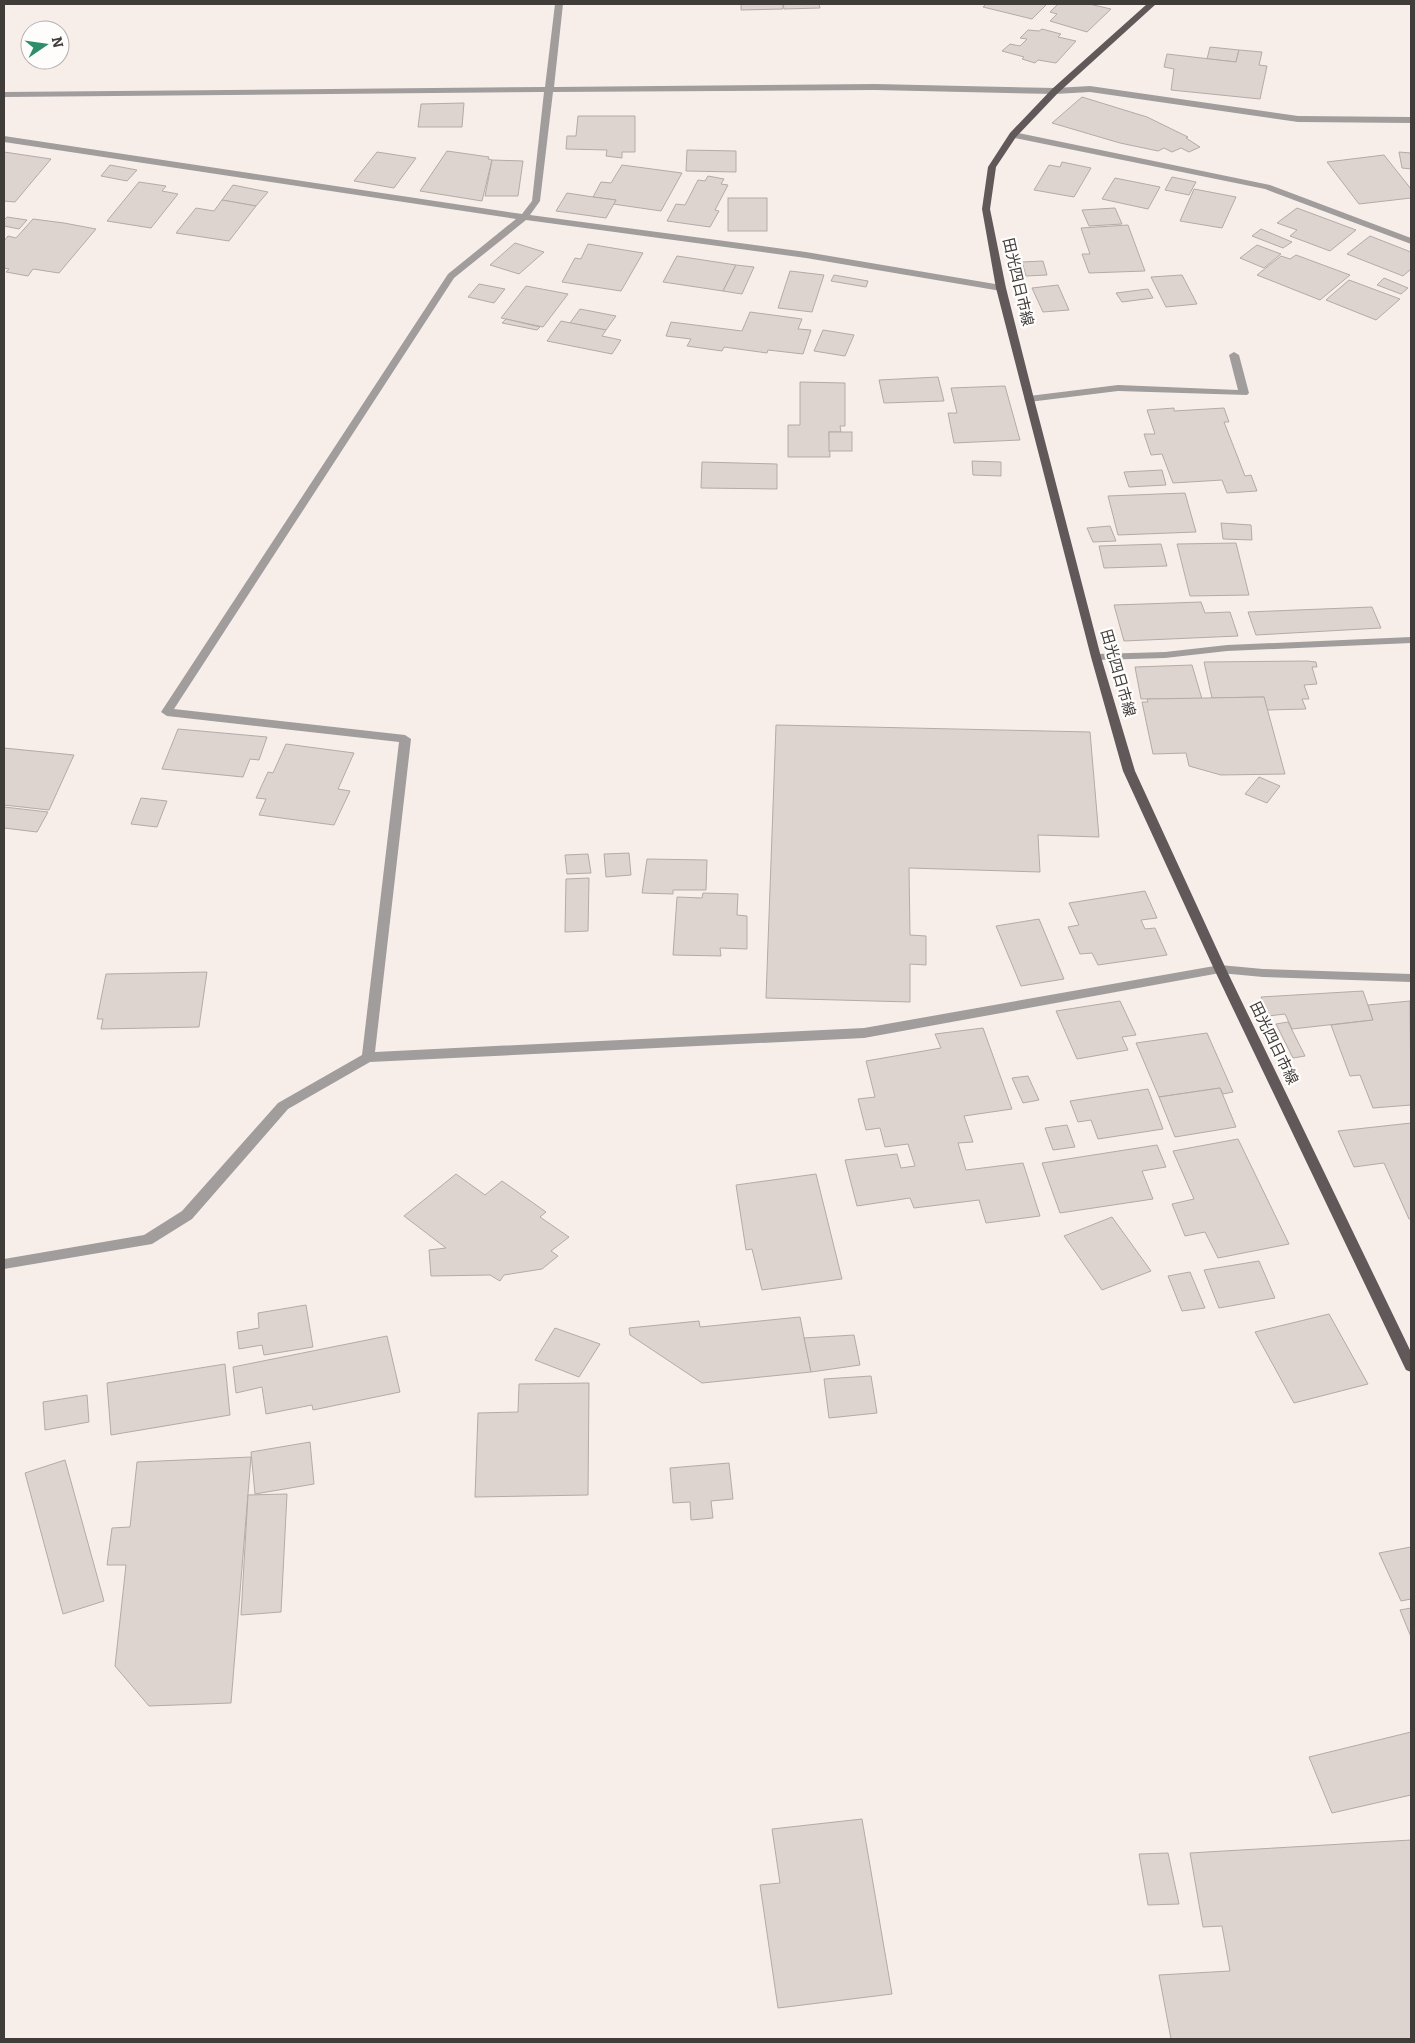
<svg xmlns="http://www.w3.org/2000/svg" width="1415" height="2043" font-family="Bitter,'Noto Sans JP',serif">
<style>
.building{fill:#ddd3cf;stroke:#b4aba6}
.lines{fill:none;stroke-linecap:round;stroke-linejoin:round}
.minor{fill:#a19d9d;fill-rule:evenodd}
.major{fill:#615959;fill-rule:evenodd}
.labels{text-anchor:middle;dominant-baseline:central;stroke-width:4.5;stroke-linejoin:round;paint-order:stroke}
.street-label{font-size:15px;fill:#3f3c3a;stroke:#fffdfc}
</style>
<rect width="100%" height="100%" fill="#f7eee9"/>
<g class="building">
<path d="M741,4H783V9L741,10Z"/>
<path d="M783,4H819L820,8L784,9Z"/>
<path d="M986,4H1047L1032,19L983,7Z"/>
<path d="M1058,4H1089L1111,9L1087,32L1050,21L1057,14L1050,12Z"/>
<path d="M1042,29L1061,34L1058,37L1076,41L1056,63L1038,60L1035,63L1022,59L1024,57L1002,51L1010,44L1020,46L1027,39L1020,38L1028,30L1039,31Z"/>
<path d="M1210,47L1239,50L1236,62L1207,59Z"/>
<path d="M1239,50L1262,52L1259,65L1267,66L1260,99L1171,90L1174,69L1164,67L1167,54L1236,62Z"/>
<path d="M1082,97L1147,117L1188,137L1186,138L1200,147L1189,152L1181,148L1172,152L1164,148L1158,151L1120,143L1052,123Z"/>
<path d="M464,103L462,127H418L421,104Z"/>
<path d="M578,116H635V152H622V158L606,156L607,150L566,149L567,136H576Z"/>
<path d="M687,150L736,151V172L686,171Z"/>
<path d="M447,151L489,157L488,159L492,160L482,201L420,191Z"/>
<path d="M4,152L51,159L15,202L4,201Z"/>
<path d="M377,152L416,158L394,188L354,181Z"/>
<path d="M1399,152L1411,153V169L1402,168Z"/>
<path d="M1384,155L1411,189V198L1359,204L1327,162Z"/>
<path d="M492,160L523,161L518,196H485Z"/>
<path d="M1062,162L1091,168L1074,197L1034,190L1049,165L1060,167Z"/>
<path d="M110,165L137,170L127,181L101,176Z"/>
<path d="M622,165L682,173L661,211L613,204L616,200L593,197L601,182L611,183Z"/>
<path d="M708,176L724,179L721,184L728,185L715,210L719,211L710,227L667,221L676,204L685,205L698,180L705,181Z"/>
<path d="M1172,177L1196,182L1189,195L1165,190Z"/>
<path d="M1115,178L1160,187L1148,209L1102,199Z"/>
<path d="M139,182L166,186L162,191L178,194L151,228L107,221Z"/>
<path d="M233,185L268,192L256,206L222,200Z"/>
<path d="M1194,189L1236,197L1222,228L1180,221Z"/>
<path d="M567,193L593,197L616,200L606,218L556,211Z"/>
<rect x="728" y="198" width="39" height="33"/>
<path d="M222,200L256,206L229,241L176,233L196,208L214,211Z"/>
<path d="M1115,208L1122,224L1089,226L1082,210Z"/>
<path d="M1297,208L1356,230L1330,251L1290,236L1297,230L1277,223Z"/>
<path d="M7,217L27,220L19,229L4,226V220Z"/>
<path d="M33,219L64,223L96,229L59,273L33,269L28,276L6,272L9,269L4,268V241L8,236L16,238Z"/>
<path d="M1128,225L1145,271L1089,273L1082,254H1090L1081,228Z"/>
<path d="M1261,229L1292,242L1283,248L1252,236Z"/>
<path d="M1370,236L1411,252V269L1403,276L1347,254Z"/>
<path d="M515,243L544,252L519,274L490,265Z"/>
<path d="M588,244L643,253L621,291L562,282L575,258L581,259Z"/>
<path d="M1257,245L1281,254L1264,268L1240,258Z"/>
<path d="M1296,255L1350,275L1320,300L1257,275L1281,256L1290,259Z"/>
<path d="M677,256L736,265L723,291L663,282Z"/>
<path d="M1043,261L1047,275L1026,276L1022,262Z"/>
<path d="M736,265L754,267L742,294L723,291Z"/>
<path d="M790,271L824,275L812,312L778,308Z"/>
<path d="M834,275L868,281L866,287L831,281Z"/>
<path d="M1182,275L1197,304L1166,307L1151,277Z"/>
<path d="M1384,278L1408,288L1401,294L1377,285Z"/>
<path d="M1349,280L1400,299L1376,320L1326,300Z"/>
<path d="M479,284L505,289L494,303L468,297Z"/>
<path d="M1058,285L1069,310L1043,312L1032,288Z"/>
<path d="M526,286L568,294L543,327L501,318Z"/>
<path d="M1148,289L1153,298L1122,302L1116,293Z"/>
<path d="M580,309L616,316L606,330L570,323Z"/>
<path d="M750,312L802,319L798,329L811,330L803,354L768,350L767,353L724,347L722,351L687,346L691,339L666,336L671,322L742,331Z"/>
<path d="M506,319L540,327L537,330L502,323Z"/>
<path d="M561,321L606,330L602,336L621,340L612,354L547,341Z"/>
<path d="M823,330L854,335L845,356L814,351Z"/>
<path d="M938,377L944,401L884,403L879,380Z"/>
<path d="M800,382L845,383V426H840L841,432H829L830,457H788V425H800Z"/>
<path d="M1005,386L1020,440L954,443L948,413H957L951,388Z"/>
<path d="M1174,408V411L1224,408L1229,422H1224L1245,476L1251,475L1257,491L1227,493L1222,480L1173,483L1162,454L1151,455L1144,434H1155L1147,410Z"/>
<rect x="829" y="432" width="23" height="19"/>
<path d="M972,461L1001,462V476L973,475Z"/>
<path d="M702,462L777,464V489L701,488Z"/>
<path d="M1162,470L1166,485L1129,487L1124,472Z"/>
<path d="M1185,493L1196,532L1118,535L1108,496Z"/>
<path d="M1221,523L1251,525L1252,540L1223,539Z"/>
<path d="M1110,526L1116,541L1093,542L1087,528Z"/>
<path d="M1236,543L1249,595L1190,596L1177,544Z"/>
<path d="M1161,544L1167,566L1104,568L1099,546Z"/>
<path d="M1201,602L1205,613L1230,612L1238,636L1124,641L1114,605Z"/>
<path d="M1372,607L1381,628L1256,635L1248,612Z"/>
<path d="M1307,661L1316,662L1317,667H1312L1317,684L1304,685L1309,699H1302L1306,709L1267,710L1264,697L1212,698L1204,662Z"/>
<path d="M1192,665L1202,699H1141L1135,667Z"/>
<path d="M1264,697L1285,774L1221,775L1189,766L1186,753L1153,754L1142,702H1148L1147,699Z"/>
<path d="M776,725L1090,732L1099,837L1038,835L1040,872L909,868L910,935L926,936V965L910,964V1002L766,998Z"/>
<path d="M178,729L267,737L259,760L250,759L243,777L162,769Z"/>
<path d="M286,744L354,753L338,789L350,791L334,825L259,815L266,799L256,798L268,772L273,773Z"/>
<path d="M4,748L74,755L49,810L4,805Z"/>
<path d="M1259,777L1280,786L1267,803L1245,794Z"/>
<path d="M141,798L167,801L157,827L131,824Z"/>
<path d="M4,807L48,812L37,832L4,828Z"/>
<path d="M629,853L631,875L606,877L604,854Z"/>
<path d="M588,854L591,873L567,874L565,855Z"/>
<path d="M647,859L707,860L706,890H673V894L642,893Z"/>
<path d="M589,878L588,931L565,932L566,879Z"/>
<path d="M1145,891L1157,918L1141,920L1145,929L1155,928L1167,955L1098,965L1092,953L1080,954L1068,927L1079,925L1069,903Z"/>
<path d="M703,893L738,894L737,915L747,916V949L720,948L721,956L673,955L677,897L702,898Z"/>
<path d="M1039,919L1064,979L1021,986L996,926Z"/>
<path d="M207,972L199,1027L101,1029L103,1019H97L106,974Z"/>
<path d="M1363,991L1373,1020L1292,1029L1285,1014L1268,1016L1261,997Z"/>
<path d="M1120,1001L1136,1035L1122,1037L1128,1050L1077,1059L1056,1011Z"/>
<path d="M1410,1001L1411,1105L1373,1108L1360,1075L1350,1076L1331,1025L1373,1020L1368,1005Z"/>
<path d="M1288,1022L1305,1056L1293,1058L1276,1024Z"/>
<path d="M983,1028L1012,1109L964,1116L973,1142L958,1143L966,1170L1023,1163L1040,1216L986,1223L979,1200L914,1208L910,1198L857,1206L845,1160L897,1154L901,1168L915,1166L908,1144L885,1147L880,1128L866,1130L858,1099L875,1097L866,1061L941,1048L935,1034Z"/>
<path d="M1207,1033L1233,1092L1223,1094L1220,1088L1159,1097L1136,1043Z"/>
<path d="M1028,1076L1039,1100L1023,1103L1012,1078Z"/>
<path d="M1220,1088L1236,1127L1175,1137L1159,1097Z"/>
<path d="M1148,1089L1163,1129L1098,1139L1091,1120L1078,1122L1070,1101Z"/>
<path d="M1411,1123V1219H1409L1384,1163L1354,1167L1338,1131Z"/>
<path d="M1067,1125L1075,1147L1053,1150L1045,1128Z"/>
<path d="M1238,1139L1289,1244L1218,1258L1205,1232L1185,1236L1172,1204L1194,1199L1173,1151Z"/>
<path d="M1157,1145L1166,1167L1142,1171L1153,1199L1060,1213L1042,1163Z"/>
<path d="M456,1174L485,1195L502,1181L546,1212L540,1217L569,1237L551,1251L558,1256L542,1269L504,1275L500,1281L490,1275L431,1276L429,1250L446,1248L404,1216Z"/>
<path d="M816,1174L842,1279L762,1290L752,1249L746,1250L736,1185Z"/>
<path d="M1112,1217L1151,1271L1102,1290L1064,1236Z"/>
<path d="M1259,1261L1275,1298L1219,1308L1204,1270Z"/>
<path d="M1190,1272L1205,1308L1182,1311L1168,1276Z"/>
<path d="M306,1305L313,1347L264,1355L262,1345L239,1349L237,1332L259,1328L258,1313Z"/>
<path d="M1329,1314L1368,1384L1294,1403L1255,1332Z"/>
<path d="M800,1317L811,1372L702,1383L630,1335L629,1328L699,1321L700,1327Z"/>
<path d="M555,1328L600,1344L579,1377L535,1360Z"/>
<path d="M854,1335L860,1365L811,1372L804,1338Z"/>
<path d="M387,1336L400,1392L313,1410L312,1405L266,1414L262,1387L236,1393L233,1367Z"/>
<path d="M225,1364L230,1415L111,1435L107,1383Z"/>
<path d="M871,1376L877,1413L829,1418L824,1379Z"/>
<path d="M589,1383L588,1495L475,1497L478,1413L518,1412L519,1384Z"/>
<path d="M87,1395L89,1422L45,1430L43,1402Z"/>
<path d="M310,1442L314,1484L255,1494L251,1452Z"/>
<path d="M251,1457L231,1703L149,1706L115,1666L126,1565H107L112,1528L130,1527L137,1462Z"/>
<path d="M65,1460L104,1601L63,1614L25,1473Z"/>
<path d="M729,1463L733,1499L711,1501L713,1518L691,1520L690,1502L673,1503L670,1468Z"/>
<path d="M287,1494L281,1612L241,1615L248,1495Z"/>
<path d="M1411,1547V1599L1401,1601L1379,1553Z"/>
<path d="M1411,1608V1637L1400,1610Z"/>
<path d="M1411,1732V1795L1332,1813L1309,1757Z"/>
<path d="M862,1819L892,1994L778,2008L760,1885L780,1883L772,1829Z"/>
<path d="M1411,1840V2039H1171L1159,1975L1230,1971L1222,1926L1203,1927L1190,1853Z"/>
<path d="M1168,1853L1179,1904L1148,1905L1139,1854Z"/>
</g>
<g class="lines">
<g class="minor">
<path d="M555,4H563L554,87L875,84L1055,88L1090,86L1298,116L1411,117V123L1298,122L1090,92L1055,94L875,90L553,92L540,201L530,215L806,252L1001,285L1006,288L1001,291L806,258L526,220L454,278L174,709L405,735L411,739L375,1052L864,1028L1220,965L1263,969L1411,974V982L1263,977L1220,973L864,1038L370,1062L288,1109L192,1219L152,1244L4,1269V1259L144,1235L182,1211L278,1103L362,1055L399,742L167,716L161,712L448,274L516,219L4,142V136L522,214L532,201L544,92L4,97V92L545,87Z"/>
<path d="M1013,132L1270,185L1411,238V244L1265,189L1010,137L1009,135Z"/>
<path d="M1234,352L1239,355L1249,393L1247,395L1118,391L1029,402L1024,399L1029,396L1118,385L1238,390L1229,355Z"/>
<path d="M1411,637V643L1227,651L1165,658L1096,660L1091,657L1096,654L1165,652L1227,645Z"/>
</g>
<path class="major" d="M1147,4H1156L1058,93L1016,137L996,167L990,209L1006,288L1034,399L1101,657L1135,771L1226,969L1411,1352V1372L1406,1370L1404,1366L1214,969L1123,771L1091,657L996,288L982,209L988,167L1010,133L1052,89Z"/>
</g>
<g class="labels">
<g class="street-label">
<text transform="translate(1018 282) rotate(77)">田光四日市線</text>
<text transform="translate(1118 673) rotate(74)">田光四日市線</text>
<text transform="translate(1274 1043) rotate(64)">田光四日市線</text>
</g>
</g>
<rect width="1415" height="2043" fill="none" stroke="#3f3c3a" stroke-width="10"/>
<g transform="translate(45 45) rotate(77)"><circle r="24" fill="#fffdfc" stroke="#b2b0ae"/>
<path d="M0-4L9 19L0 12L-9 19Z" fill="#2d8f69"/>
<text y="-8" font-size="14" font-weight="bold" text-anchor="middle" fill="#3f3c3a">N</text>
</g>
</svg>
